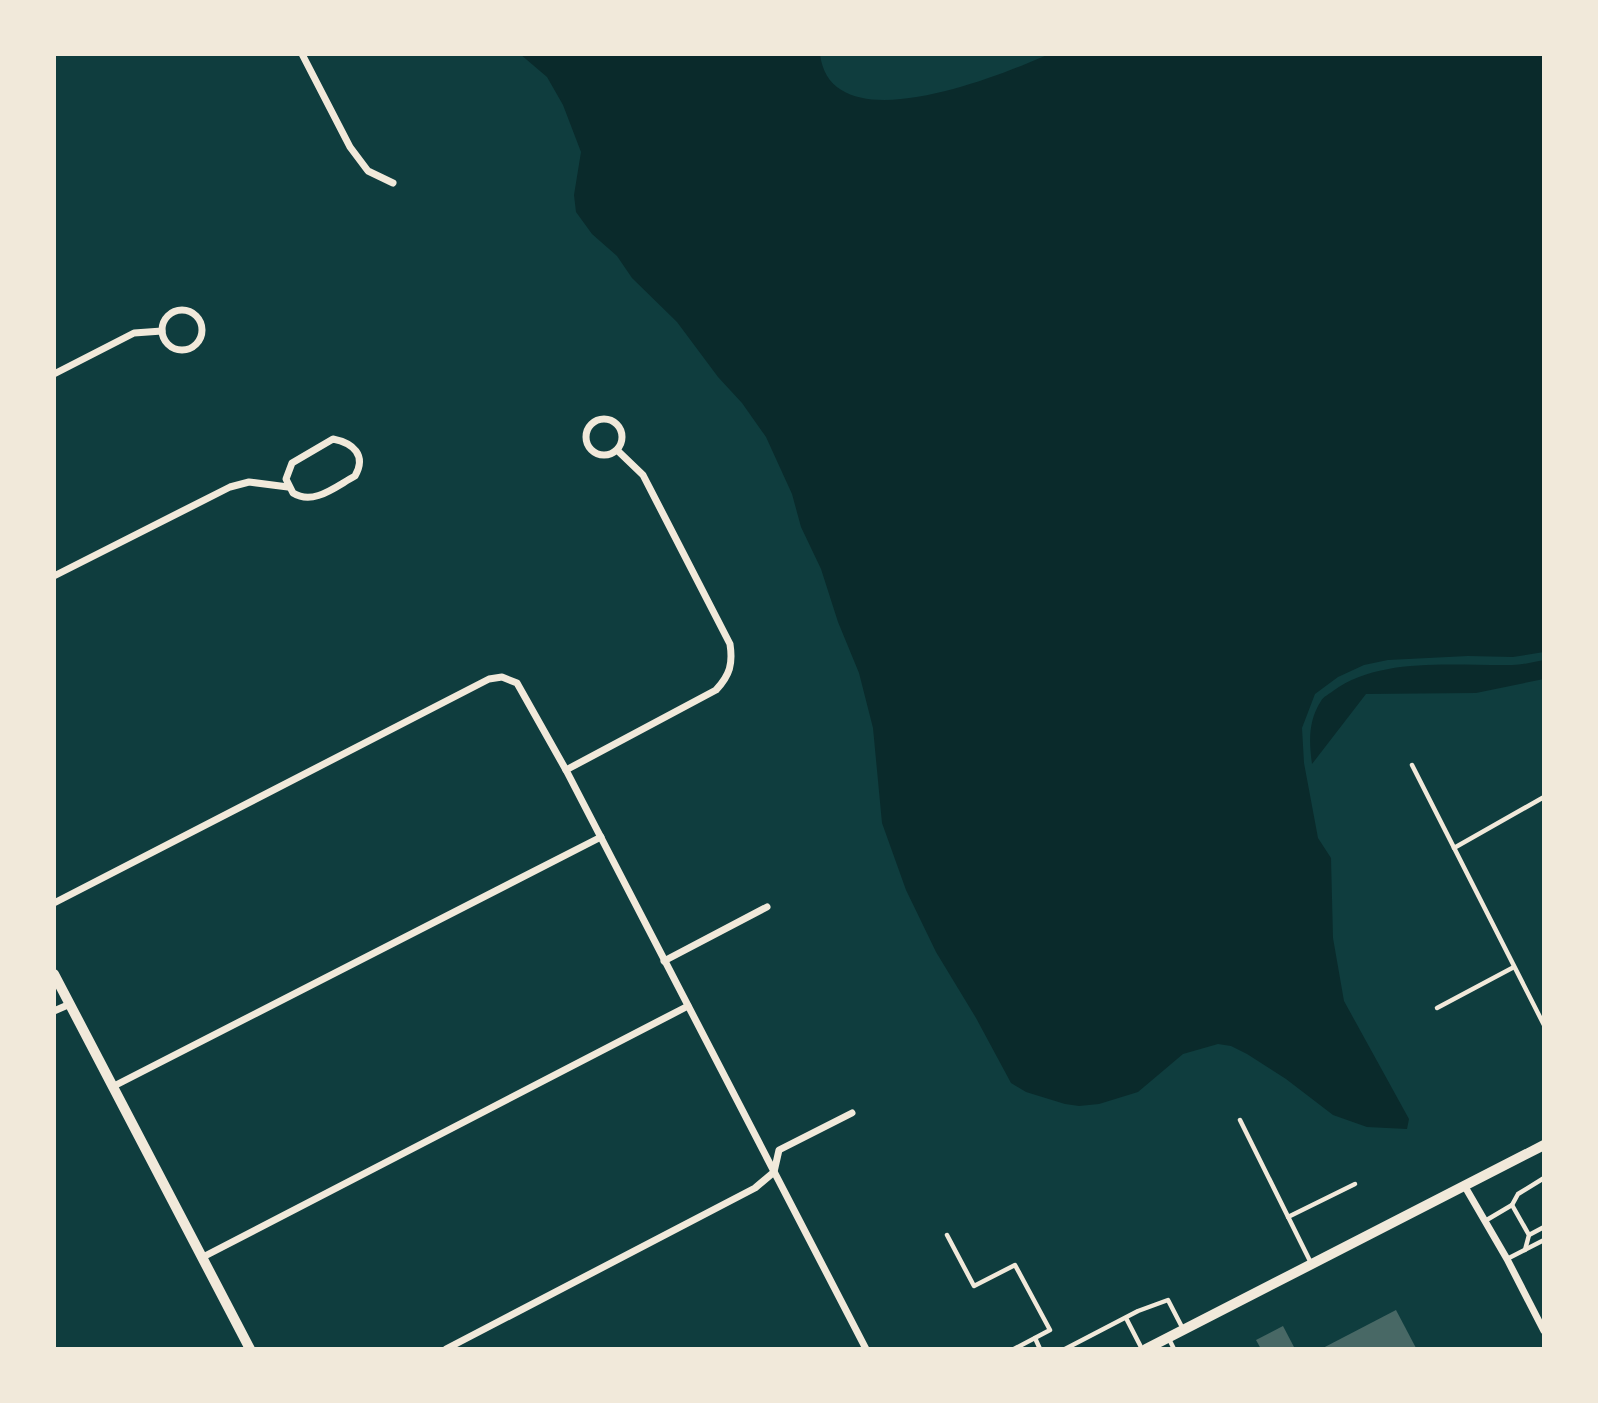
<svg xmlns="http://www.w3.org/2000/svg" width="1598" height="1403" font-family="'Fira Sans Condensed',sans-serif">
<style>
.water{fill:#0a2a2b}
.building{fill:#486865}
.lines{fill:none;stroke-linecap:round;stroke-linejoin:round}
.service{stroke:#f1e9da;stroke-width:4.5}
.minor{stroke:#f1e9da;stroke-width:7}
.tertiary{stroke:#f1e9da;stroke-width:10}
</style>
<rect width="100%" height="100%" fill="#0f3d3e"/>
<g class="water">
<path d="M520,54H820C831,146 1002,75 1049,54H1544V652L1513,657L1468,656L1388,660L1364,665L1338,677L1315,694L1302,728L1304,763L1318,838L1331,858L1333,938L1344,1001L1409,1119L1407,1129L1367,1127L1333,1115L1286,1079L1247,1054L1231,1046L1218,1044L1183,1054L1138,1092L1099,1104L1079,1106L1065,1104L1026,1092L1011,1083L976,1018L936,952L906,890L882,823L873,728L859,673L838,622L821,569L801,527L792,494L766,437L742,403L718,377L677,322L632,278L617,256L592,234L576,212L574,195L581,152L563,105L547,77Z"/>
<path d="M1544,660V679L1476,693L1366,694L1312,764C1309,742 1308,721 1321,701C1323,697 1329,694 1333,691C1380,656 1456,666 1512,665C1522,665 1533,662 1544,660Z"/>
</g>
<g class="building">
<path d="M1396,1310L1416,1348L1414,1349H1321Z"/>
<path d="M1283,1326L1295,1349H1261L1256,1340Z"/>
</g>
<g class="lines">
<g class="service">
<path d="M1412,765L1544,1025"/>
<path d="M1454,848L1544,797"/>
<path d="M1437,1008L1514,967"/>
<path d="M1240,1120L1311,1263"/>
<path d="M1512,1205L1529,1235L1525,1250"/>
<path d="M1288,1217L1355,1184"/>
<path d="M1485,1221L1512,1205L1518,1194L1544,1178"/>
<path d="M947,1235L974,1286L1015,1265L1050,1330L1014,1349"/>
<path d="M1529,1235L1544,1227"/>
<path d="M1507,1259L1544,1240"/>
<path d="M1126,1318L1142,1349"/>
<path d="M1168,1337L1174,1349"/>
<path d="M1035,1338L1040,1349"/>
<path d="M1065,1349L1138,1311L1168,1300L1183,1329"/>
</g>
<g class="minor">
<path d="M302,54L350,147L368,171L393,183"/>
<circle cx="182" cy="330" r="20"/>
<path d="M54,374L134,333L162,331"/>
<circle cx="604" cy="437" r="18"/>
<path d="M333,439C353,443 367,455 355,476C336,486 314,506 293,493L286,479L292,463Z"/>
<path d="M54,576L230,487L249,482L288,487"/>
<path d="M566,770L716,690C730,675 733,664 730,644L643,475L618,451"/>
<path d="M54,903L489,679L502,677L517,683L566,770L866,1349"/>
<path d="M664,961L767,907"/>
<path d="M54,1011L70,1004"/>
<path d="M114,1086L601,837"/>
<path d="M1464,1185L1507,1259L1544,1331"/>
<path d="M203,1257L688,1006"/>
<path d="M446,1349L755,1188L774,1172L779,1150L852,1113"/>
</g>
<g class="tertiary">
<path d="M54,974L250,1349"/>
<path d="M1146,1349L1544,1145"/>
</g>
</g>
<rect width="1598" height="1403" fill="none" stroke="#f1e9da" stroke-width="112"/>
</svg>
